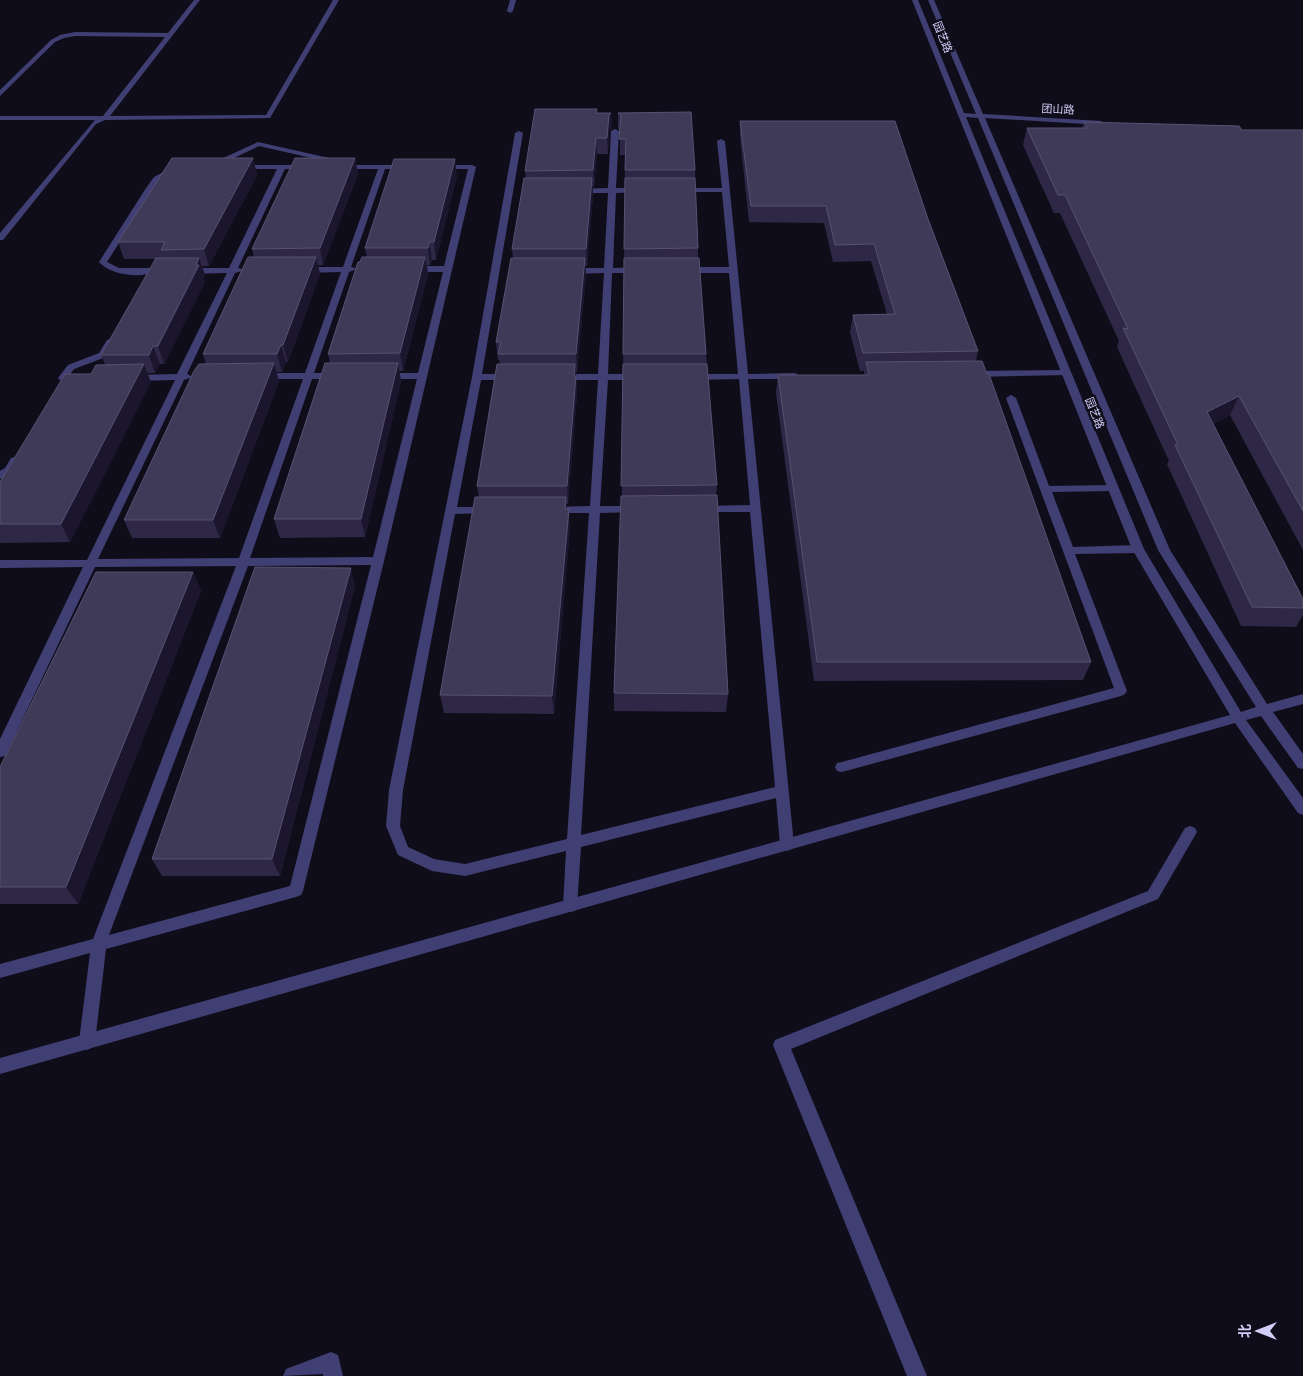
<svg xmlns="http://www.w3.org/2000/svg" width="1303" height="1376" font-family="Cabin,'Noto Sans SC',sans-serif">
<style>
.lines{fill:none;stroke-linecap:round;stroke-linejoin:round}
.service{fill:#403f73;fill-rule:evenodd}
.minor{fill:#403f73;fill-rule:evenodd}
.tertiary{fill:#403f73;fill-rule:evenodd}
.wall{fill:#2e2846}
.shaded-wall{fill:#1b162d}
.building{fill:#403a59;stroke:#575172}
.labels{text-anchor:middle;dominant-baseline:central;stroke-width:5;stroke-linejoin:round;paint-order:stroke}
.far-street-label{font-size:11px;fill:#d2cef8;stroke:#100d1b}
</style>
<rect width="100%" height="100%" fill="#100d1b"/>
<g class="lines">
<g class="service">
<path d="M194,0H200L110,116L266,115L333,0H339L270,118L105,120L96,124L3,240H0V233L95,120H0V116H103L165,37L75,36L64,38L55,42L0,96V90L51,40L60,35L75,32L168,33Z"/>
<path d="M615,129L619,131L616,188H641L645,190L641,192L616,193L613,268L640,267L644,270L640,273H612L608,374H640L645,377L640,380H608L600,506H636L641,509L636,512L600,513L581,835L775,787L750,512H701L696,509L701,506L750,505L739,379L693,380L688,377L693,374H738L729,273H683L679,270L683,267H729L722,192H679L675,190L679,188H722L717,141L721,139L725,141L748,374L795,373L800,376L795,379H748L794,845L792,849L787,851L782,849L780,845L776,798L581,847L577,906L575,911L570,912L565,911L563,906L566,851L465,876L432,871L398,855L386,826L389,790L472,377L515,133L519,131L523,133L482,374H510L515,377L510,380H481L457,507H488L493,510L488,513L455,514L403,790L400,826L408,847L434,859L465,864L567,839L589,513H553L548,510L553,507L590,506L598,380H560L555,377L560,374H598L604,273L570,274L566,271L570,268H604L608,193H576L572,191L576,189L608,188L611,131Z"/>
<path d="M258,142L338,160L342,162L338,164L259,146L215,167L208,165Z"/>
<path d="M236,165H306L310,167L306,169H285L238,268L245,270L235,273L187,374L193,377L184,380L98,559L239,558L303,379H261L256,376L261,373H305L341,272L303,273L299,270L303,267H343L378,169H341L337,167L341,165H409L413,167L412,169H385L351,267L357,269L349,272L314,373H338L343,376L338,379H312L250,558L373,557L417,379H383L378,376L383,373H418L443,272H411L407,269L411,266H444L468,169H441L437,167L441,165H472L476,167L384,561L303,891L301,895L296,897L106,949L95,1042L93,1047L87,1050L81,1047L79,1042L90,953L0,978V964L93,939L236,566L95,567L7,752L5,756L0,757V739L83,567L0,568V560H87L175,380L133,381L128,378L133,375L177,374L227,273L186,274L182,271L186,268H229L277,169H236ZM371,565L290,886L109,935L248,566Z"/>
<path d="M171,168L178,170L160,181L153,189L107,262L119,268H149L153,271C141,280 109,274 99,262L146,188L154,177Z"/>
<path d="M110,339L115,342L106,357L74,369L66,380H60L58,378L68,365L99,353L107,340Z"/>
<path d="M1065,370L1070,373L1068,375L970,377L965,374L970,371Z"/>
<path d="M1011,395L1016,398L1049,486L1112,485L1117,488L1112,491L1052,492L1073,547L1138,545L1144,549L1138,553L1075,554L1127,691L1125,694L1121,696L842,772L837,771L835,767L837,763L842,762L1114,688L1006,398Z"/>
<path d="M15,457L20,460L13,472L0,479V471L5,468L11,458Z"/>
<path d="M1190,826L1195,828L1197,832L1158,899L791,1049L927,1376H907L773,1045L775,1040L1148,891L1185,828Z"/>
<path d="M331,1352L338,1355L343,1376H323V1374L283,1376L286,1369Z"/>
</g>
<path class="minor" d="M510,0H516L513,11L510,13L507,11Z"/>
<path class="tertiary" d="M912,0H918L964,113L976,114L928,0H934L983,114L1101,121L1104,123L1101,125L985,118L1170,550L1267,704L1303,694V704L1273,712L1303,754V769L1298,768L1261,716L1246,720L1303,798V815L1298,813L1235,723L0,1074V1058L1230,715L1132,549ZM966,117L978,118L1158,550L1256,707L1241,712L1144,549Z"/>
</g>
<g class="wall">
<path d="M597,113H611L612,129L609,131L608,154H597L594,186H593V195L587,266H585L586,275L577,372H576L577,394L568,504H566L570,527L554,714L444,713L440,695L479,497L477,486L500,364L499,360H498L496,342L513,258L512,249L526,178L525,171Z"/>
<path d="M618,113L695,170L698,248V258L717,485L716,495L728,694L726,712L614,711V693L622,496L625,155H620V130L618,129Z"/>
<path d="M740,121L928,219L978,351L976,361L1091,662L1083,680L814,681L776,393L778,375H864V371H860L850,332L853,315L887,314L871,261L833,262L824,223L749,222L740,137Z"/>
<path d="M1084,122L1242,130H1303V550L1230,415L1213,424L1303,599V615L1296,627L1241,626L1167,464L1169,461L1117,347L1119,341L1060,213H1054L1023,145L1027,128H1082Z"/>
<path d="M253,158L257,175L209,266H202L205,275L203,278L205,282L164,364H160L155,373H147L151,382L70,542L0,543V482L91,374L105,364L101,355L156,259H124L118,242Z"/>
<path d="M355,158L358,174L323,265H318L320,274L288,362H286L282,372H276L279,381L220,538H132L124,520L206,364L203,354L254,257L252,249Z"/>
<path d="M457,176L436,260H432L430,265H427L428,274L403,371H399L401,381L365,537L280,538L274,519L330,363L328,354L360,262L367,257L365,248Z"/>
<path d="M193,572L201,591L78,904H0V767Z"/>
<path d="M355,586L280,876H162L152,859Z"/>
</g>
<g class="shaded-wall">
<path d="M611,113L612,129L609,131L608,154L607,138L609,115Z"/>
<path d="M596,138L597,154L594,186L593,170Z"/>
<path d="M253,158L257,175L209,266L204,249Z"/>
<path d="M355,158L358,174L323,265L320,248Z"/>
<path d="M455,159L457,176L436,260L434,242Z"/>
<path d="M592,178L593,195L587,266L586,249Z"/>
<path d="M429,242L432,260L430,265L428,248Z"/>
<path d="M316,257L320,274L288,362L283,345Z"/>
<path d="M425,257L428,274L403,371L400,353Z"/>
<path d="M199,258L205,275L203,278L205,282L164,364L158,346Z"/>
<path d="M585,258L586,275L577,372L576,354Z"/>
<path d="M281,345L286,362L282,372L277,354Z"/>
<path d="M153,346L160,364L155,373L149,355Z"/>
<path d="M274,363L279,381L220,538L213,520Z"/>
<path d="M398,363L401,381L365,537L361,519Z"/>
<path d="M144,364L151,382L70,542L61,524Z"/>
<path d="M575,364L577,394L568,504L567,486Z"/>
<path d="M1239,396L1230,415L1198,432L1207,412Z"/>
<path d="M569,509L570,527L554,714L552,696Z"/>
<path d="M351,568L355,586L280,876L272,859Z"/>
<path d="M193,572L201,591L78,904L66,887Z"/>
</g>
<g class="building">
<path d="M535,109H597L596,113H611L609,115L607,138H596L593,170L525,171Z"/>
<path d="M691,112L695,170H625L626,139H619L621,115L618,113Z"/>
<path d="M740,121H895L928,219L978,351L863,353L853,315L895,314L874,244L835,245L826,206H751Z"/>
<path d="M1084,122L1239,126L1242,130H1303V511L1239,396L1207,412L1303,599V608L1252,607L1175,445H1178L1123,328L1128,329L1065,195H1058L1027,128H1087Z"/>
<path d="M172,158H253L204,249L161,250L165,242H118Z"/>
<path d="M295,158H355L320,248L252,249Z"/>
<path d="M394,159H455L434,242H429L428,248H365Z"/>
<path d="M524,178H592L586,249H512Z"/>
<path d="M625,178H695L698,248L624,249Z"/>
<path d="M248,257H316L283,345H281L277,354H203Z"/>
<path d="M362,257H425L400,353L328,354L358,262H360Z"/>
<path d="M156,258H199L196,265H199L158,346H153L149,355H101Z"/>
<path d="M511,258H585L576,354H498L501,342H496Z"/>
<path d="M624,258H699L706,354H623Z"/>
<path d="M982,361L987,374H989L1091,662H817L778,375H869L866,362Z"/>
<path d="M274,363L213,520H124L194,371L199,364Z"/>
<path d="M325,363H398L361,519H274Z"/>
<path d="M144,364L61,524H0V482L65,374H91L96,365Z"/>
<path d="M497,364H575L574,376H576L567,486H477Z"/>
<path d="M623,364H707L717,485L621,486Z"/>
<path d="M717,495L728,694L614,693L621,496Z"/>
<path d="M475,497H566L565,509H569L552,696L440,695Z"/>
<path d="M255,567L351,568L272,859H152Z"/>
<path d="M96,572H193L66,887H0V767Z"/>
</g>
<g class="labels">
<g class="far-street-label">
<text transform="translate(943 37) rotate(68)">园艺路</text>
<text transform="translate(1058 109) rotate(3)">团山路</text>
<text transform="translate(1095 413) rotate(68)">园艺路</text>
</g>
</g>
<g transform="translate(1258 1331) rotate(270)" stroke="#100d1b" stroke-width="4" paint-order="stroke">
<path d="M0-4L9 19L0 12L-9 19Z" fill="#d2cef8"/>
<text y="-8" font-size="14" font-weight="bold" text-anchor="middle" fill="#d2cef8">北</text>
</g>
</svg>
